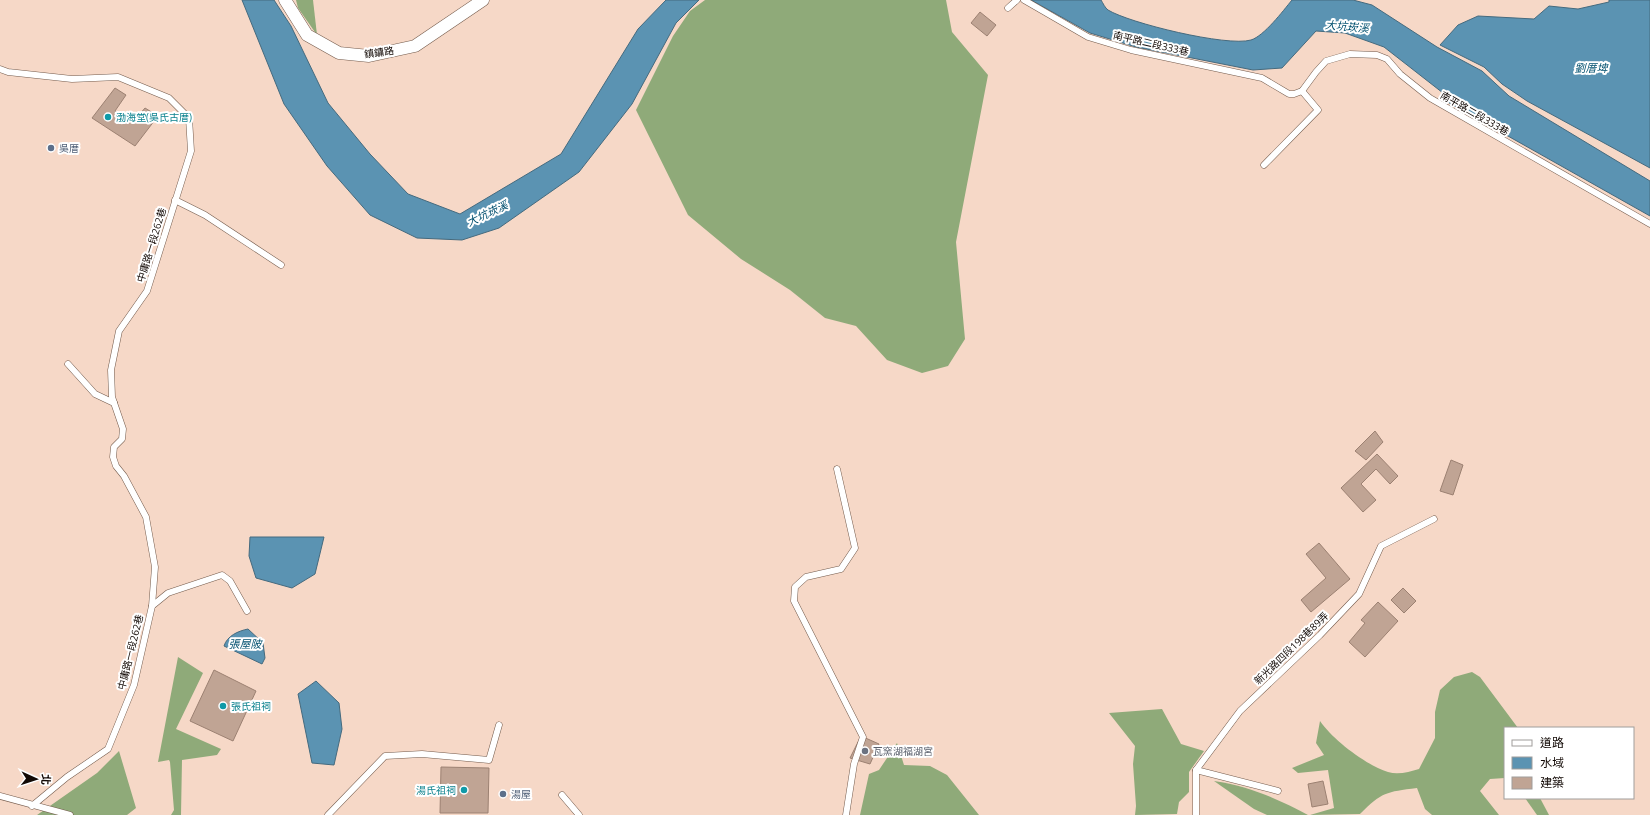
<svg xmlns="http://www.w3.org/2000/svg" width="1650" height="815" font-family="'Open Sans','Noto Sans TC',sans-serif">
<style>
.forest{fill:#8faa79}
.water{fill:#5b93b2;stroke:#456a7e}
.building{fill:#c0a494;stroke:#9c8172}
.lines{fill:none;stroke-linecap:round;stroke-linejoin:round}
.lane-casing{stroke:#745b4c;stroke-width:7}
.street-casing{stroke:#745b4c;stroke-width:13}
.lane{stroke:#fff;stroke-width:6}
.street{stroke:#fff;stroke-width:12}
.culture-dot{fill:#0f9aa8;stroke:#fff;stroke-width:1.5}
.service-dot{fill:#5c6f8a;stroke:#fff;stroke-width:1.5}
.worship-dot{fill:#6b7280;stroke:#fff;stroke-width:1.5}
.labels{text-anchor:middle;dominant-baseline:central;stroke-width:4;stroke-linejoin:round;paint-order:stroke}
.street-label{font-size:10px;fill:#120905;stroke:#fff}
.culture-label{font-size:10px;fill:#0d838f;stroke:#fff;text-anchor:start}
.service-label{font-size:10px;fill:#4e5e75;stroke:#fff;text-anchor:start}
.worship-label{font-size:10px;fill:#5b616d;stroke:#fff;text-anchor:start}
.water-label{font-size:11px;font-style:italic;fill:#035170;stroke:#fff}
</style>
<rect width="100%" height="100%" fill="#f6d8c7"/>
<g class="forest">
<path d="M296,0H313L317,35L298,8Z"/>
<path d="M705,0H946L952,32L988,75L956,242L965,339L948,366L922,373L887,360L856,326L825,318L790,290L741,259L688,215L636,110L673,36L690,11Z"/>
<path d="M178,657L203,673L176,729L221,749L217,755L182,760L181,815H171L174,810L170,762L169,760L158,762Z"/>
<path d="M1472,672L1480,677L1518,728H1505V778L1490,779L1480,791L1499,815H1432L1425,809L1417,788C1386,792 1382,792 1360,814L1310,815L1334,808L1328,770L1298,773L1292,768L1324,755L1316,743L1320,721C1333,740 1366,765 1388,772C1398,775 1409,772 1419,769L1435,738V712L1440,690L1454,677Z"/>
<path d="M1162,709L1181,744L1204,751L1189,772V792L1179,802L1177,814L1135,815L1136,806L1133,764L1135,746L1109,713Z"/>
<path d="M897,743L904,765L930,766L947,775L979,815H860L869,774L879,770Z"/>
<path d="M119,751L136,808L127,815H37L97,773Z"/>
<path d="M1214,781C1249,786 1278,799 1308,815H1267L1254,809Z"/>
<path d="M1525,798H1540L1549,815H1537Z"/>
</g>
<g class="water">
<path d="M242,0H274L291,26L328,103L370,154L408,194L460,214L561,154L638,29L666,0H699L676,23L632,104L579,172L499,228L462,240L417,238L370,215L327,166L284,104Z"/>
<path d="M1031,0H1101C1103,3 1105,8 1108,10C1129,23 1227,47 1251,40C1264,36 1283,11 1292,0H1353L1372,5L1437,47L1482,71L1509,96L1650,181V216L1444,100L1443,93L1384,47L1345,33L1316,31L1282,68L1253,70L1136,47L1090,33Z"/>
<path d="M1609,0H1650V168L1527,101L1502,84L1484,67L1440,45L1458,25L1478,16L1534,19L1549,6L1578,9L1609,2Z"/>
<path d="M250,537H324L315,574L292,588L256,578L249,556Z"/>
<path d="M248,629L263,643L265,658L262,664L224,646C227,636 238,631 248,629Z"/>
<path d="M316,681L339,703L342,729L334,765L312,763L298,694Z"/>
</g>
<g class="building">
<path d="M980,12L996,25L987,36L971,23Z"/>
<path d="M115,88L126,95L115,111L132,123L145,108L158,116L135,146L92,118Z"/>
<path d="M1375,431L1383,442L1366,460L1355,451Z"/>
<path d="M1377,454L1398,476L1390,484L1376,469L1361,484L1376,500L1363,512L1341,488Z"/>
<path d="M1451,460L1463,465L1453,495L1440,491Z"/>
<path d="M1319,543L1350,579L1311,612L1301,600L1326,578L1306,554Z"/>
<path d="M1403,588L1416,601L1404,613L1391,600Z"/>
<path d="M1378,602L1398,621L1365,657L1349,642L1365,623L1361,620Z"/>
<path d="M214,670L256,691L233,741L190,721Z"/>
<path d="M861,736L879,744L870,764L850,758Z"/>
<path d="M441,767L489,768L488,813H440Z"/>
<path d="M1323,781L1328,804L1312,807L1308,784Z"/>
</g>
<g class="lines">
<g class="lane-casing">
<g id="lane">
<path d="M1024,0L1088,37L1131,50L1262,78L1289,94H1294L1302,91L1316,72L1326,61L1350,54L1377,55L1387,59L1400,74L1430,98L1650,224"/>
<path d="M1008,8L1017,0"/>
<path d="M0,69L8,72L72,79L118,77L169,98L189,118L191,151L147,291L119,331L111,370L112,397L123,429L122,439L114,447L113,457L116,466L124,476L146,517L155,567L152,606"/>
<path d="M1264,165L1318,110L1302,91"/>
<path d="M175,200L205,215L281,265"/>
<path d="M68,364L95,394L114,403"/>
<path d="M837,469L855,548L841,569L806,577L795,587L794,601L863,737L854,764L846,815"/>
<path d="M1196,770L1278,791"/>
<path d="M562,795L579,815"/>
<path d="M0,796L70,815"/>
<path d="M32,806L67,777L108,749L134,685L152,606L168,593L222,575L230,581L247,611"/>
<path d="M328,815L385,756L422,754L489,760L499,725"/>
<path d="M1196,815V770L1240,711L1320,635L1359,594L1381,546L1434,519"/>
</g>
</g>
<g class="street-casing">
<path id="street" d="M285,0L307,35L339,53L369,56L415,46L483,0"/>
</g>
<use href="#lane" class="lane"/>
<use href="#street" class="street"/>
</g>
<g class="culture-dot">
<circle cx="108" cy="117" r="4"/>
<circle cx="223" cy="706" r="4"/>
<circle cx="464" cy="790" r="4"/>
</g>
<g class="service-dot">
<circle cx="51" cy="148" r="4"/>
<circle cx="503" cy="794" r="4"/>
</g>
<circle class="worship-dot" cx="865" cy="751" r="4"/>
<g class="labels">
<g class="street-label">
<text transform="translate(1151 43) rotate(13)">南平路二段333巷</text>
<text transform="translate(379 52) rotate(-8)">鎮鏞路</text>
<text transform="translate(1475 113) rotate(30)">南平路二段333巷</text>
<text transform="translate(151 245) rotate(-73)">中庸路一段262巷</text>
<text transform="translate(1291 648) rotate(-44)">新光路四段198巷89弄</text>
<text transform="translate(130 652) rotate(-76)">中庸路一段262巷</text>
</g>
<g class="culture-label">
<text x="116" y="117">渤海堂(吳氏古厝)</text>
<text x="231" y="706">張氏祖祠</text>
<text x="456" y="790" text-anchor="end">湯氏祖祠</text>
</g>
<g class="service-label">
<text x="59" y="148">吳厝</text>
<text x="511" y="794">湯屋</text>
</g>
<g class="worship-label">
<text x="873" y="751">瓦窯湖福湖宮</text>
</g>
<g class="water-label">
<text transform="translate(1347 26) rotate(5)">大坑崁溪</text>
<text x="1591" y="67">劉厝埤</text>
<text transform="translate(487 213) rotate(-25)">大坑崁溪</text>
<text x="245" y="643">張屋陂</text>
</g>
</g>
<rect x="1504" y="727" width="130" height="72" fill="#ffffff" stroke="#a09d9b"/>
<rect x="1512" y="740" width="20" height="6" fill="#ffffff" stroke="#a09d9b"/>
<text x="1540" y="747" font-size="12" fill="#120905">道路</text>
<rect x="1512" y="757" width="20" height="12" fill="#5b93b2" stroke="#a09d9b"/>
<text x="1540" y="767" font-size="12" fill="#120905">水域</text>
<rect x="1512" y="777" width="20" height="12" fill="#c0a494" stroke="#a09d9b"/>
<text x="1540" y="787" font-size="12" fill="#120905">建築</text>
<g transform="translate(36 779) rotate(93)" stroke="#ffffff" stroke-width="3" paint-order="stroke">
<path d="M0-3L7 15L0 10L-7 15Z" fill="#120905"/>
<text y="-6" font-size="11" font-weight="bold" text-anchor="middle" fill="#120905">北</text>
</g>
</svg>
